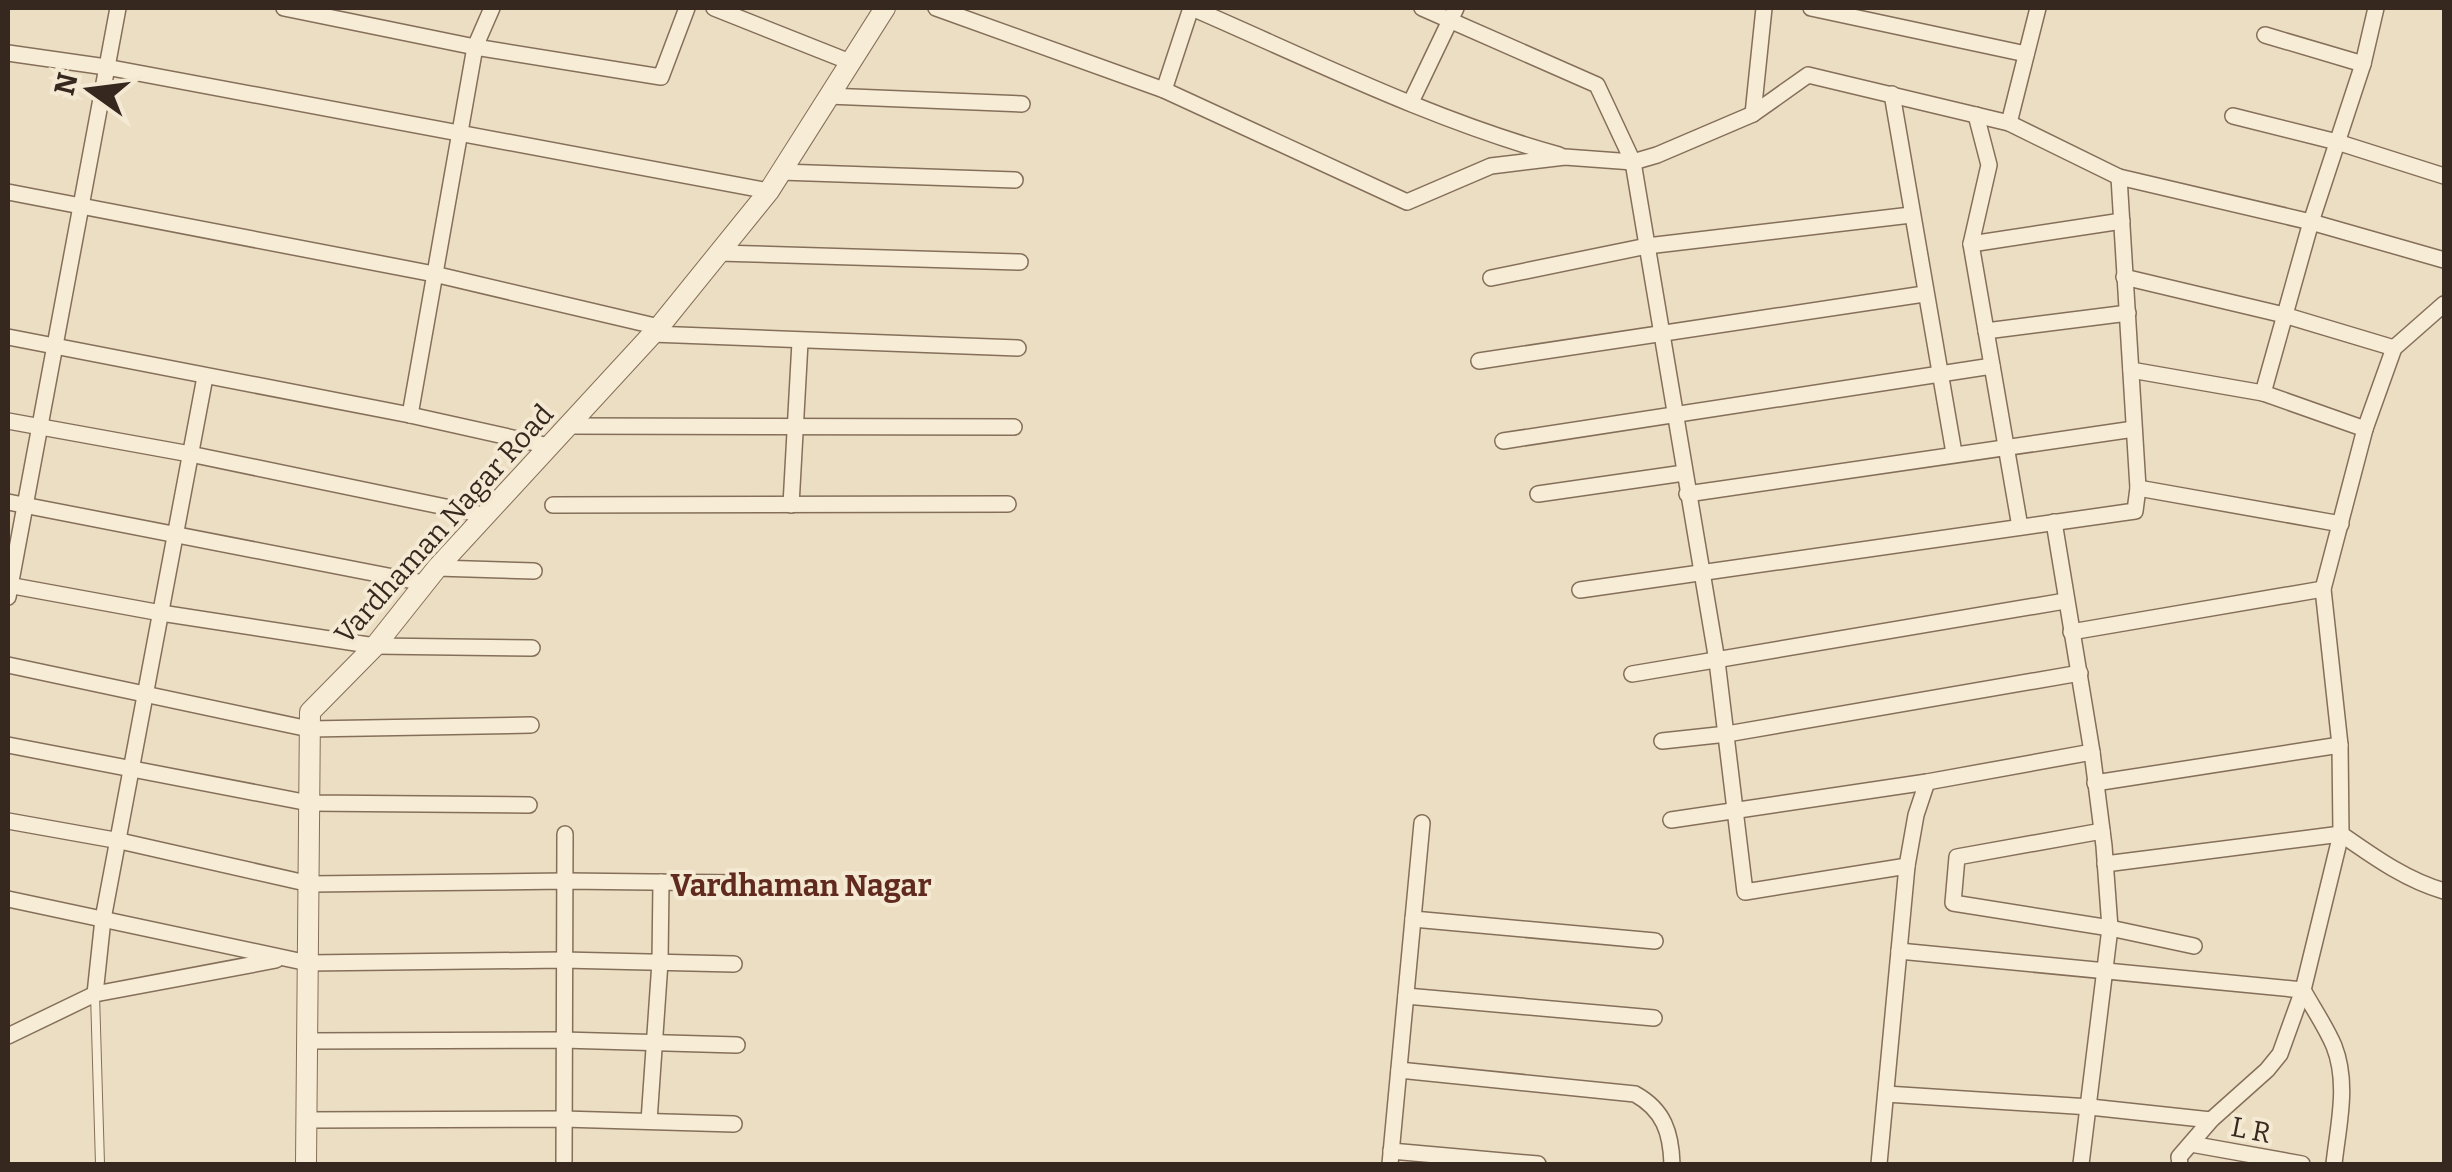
<svg xmlns="http://www.w3.org/2000/svg" width="2452" height="1172" font-family="Bitter,serif">
<style>
.lines{fill:none;stroke-linecap:round;stroke-linejoin:round}
.service-casing{stroke:#856f5a;stroke-width:10}
.minor-casing{stroke:#856f5a;stroke-width:18}
.tertiary-casing{stroke:#856f5a;stroke-width:22}
.service{stroke:#f7ecd6;stroke-width:8}
.minor{stroke:#f7ecd6;stroke-width:15}
.tertiary{stroke:#f7ecd6;stroke-width:20}
.labels{text-anchor:middle;dominant-baseline:central;stroke-width:8;stroke-linejoin:round;paint-order:stroke}
.street-label{font-size:28px;fill:#36281e;stroke:#f4e9d2}
.neighbourhood-label{font-size:30px;font-weight:bold;fill:#602a1f;stroke:#f4e9d2}
</style>
<rect width="100%" height="100%" fill="#ecdec3"/>
<g class="lines">
<g class="service-casing">
<path id="service" d="M95,994L100,1164"/>
</g>
<g class="minor-casing">
<g id="minor">
<path d="M284,8L475,47L661,77L687,8"/>
<path d="M714,8L850,62"/>
<path d="M936,8L1164,90L1407,202L1491,166L1565,157L1633,162L1657,155L1753,114L1808,75L2009,123L2119,177L2311,222L2444,260"/>
<path d="M1192,8C1312,60 1432,120 1559,155"/>
<path d="M1422,8L1597,85L1633,162L1717,661L1745,892L1907,866"/>
<path d="M1811,8L2026,54"/>
<path d="M2265,35L2363,64"/>
<path d="M8,53L106,67L769,191"/>
<path d="M1164,90L1191,8"/>
<path d="M1892,94L1954,453"/>
<path d="M828,96L1022,104"/>
<path d="M1411,102L1456,8"/>
<path d="M1753,114L1764,8"/>
<path d="M1976,115L1989,165L1971,244L2020,527"/>
<path d="M2233,116L2337,142L2444,176"/>
<path d="M2009,123L2038,8"/>
<path d="M781,172L1015,180"/>
<path d="M8,192L434,274L659,327"/>
<path d="M1971,244L2122,221"/>
<path d="M718,253L1020,262"/>
<path d="M2124,277L2284,315L2394,348"/>
<path d="M1491,278L1647,246L1911,215"/>
<path d="M1986,331L2128,313"/>
<path d="M652,334L1018,348"/>
<path d="M8,337L410,415L549,446"/>
<path d="M1479,361L1924,294"/>
<path d="M2131,370L2263,393L2365,429"/>
<path d="M2263,393L2311,222L2363,64L2376,8"/>
<path d="M410,415L475,47L492,8"/>
<path d="M8,421L190,454L484,515"/>
<path d="M567,426L1014,427"/>
<path d="M1503,441L1992,366"/>
<path d="M2138,488L2341,524"/>
<path d="M1538,494L1684,473"/>
<path d="M1687,494L2134,429"/>
<path d="M8,502L424,583"/>
<path d="M553,505L1008,504"/>
<path d="M791,505L800,342"/>
<path d="M2054,522L2092,752L2104,846L2110,928L2081,1164"/>
<path d="M437,568L534,571"/>
<path d="M8,585L161,613L375,646L532,648"/>
<path d="M1580,590L2135,511L2138,488L2119,177"/>
<path d="M8,597L118,8"/>
<path d="M2071,632L2323,589"/>
<path d="M8,665L309,729L531,725"/>
<path d="M1632,674L2065,601"/>
<path d="M1662,741L1727,734L2080,673"/>
<path d="M8,745L309,803L529,805"/>
<path d="M2095,783L2340,745"/>
<path d="M1671,820L1927,782L2092,752"/>
<path d="M8,821L120,841L310,884L566,881L735,883"/>
<path d="M2102,831L1957,857L1953,903L2110,928L2194,946"/>
<path d="M2105,864L2341,834C2374,857 2406,880 2444,891"/>
<path d="M8,899L308,963L563,960L734,964"/>
<path d="M1413,919L1655,941"/>
<path d="M1899,951L2303,990"/>
<path d="M2303,990C2313,1008 2326,1027 2334,1046C2349,1084 2338,1126 2334,1164"/>
<path d="M95,994L103,919L205,377"/>
<path d="M1406,996L1654,1018"/>
<path d="M8,1036L95,994L276,960"/>
<path d="M307,1041L563,1040L737,1045"/>
<path d="M1399,1070L1635,1094C1664,1110 1671,1133 1672,1164"/>
<path d="M1886,1094L2090,1107L2211,1120"/>
<path d="M306,1120L563,1119L734,1124"/>
<path d="M649,1121L660,962L661,882"/>
<path d="M2191,1144L2302,1164"/>
<path d="M1391,1151L1538,1164"/>
<path d="M564,1164L565,834"/>
<path d="M1390,1164L1422,823"/>
<path d="M1879,1164L1907,866L1916,815L1927,782"/>
<path d="M2180,1164L2179,1157L2211,1120L2267,1070L2280,1054L2303,990L2341,834L2340,745L2323,589L2365,429L2394,348L2444,304"/>
</g>
</g>
<g class="tertiary-casing">
<path id="tertiary" d="M306,1164L310,712L375,646L437,568L659,327L769,191L885,8"/>
</g>
<use href="#service" class="service"/>
<use href="#minor" class="minor"/>
<use href="#tertiary" class="tertiary"/>
</g>
<g class="labels">
<g class="street-label">
<text transform="translate(444 524) rotate(-48)">Vardhaman Nagar Road</text>
<text transform="translate(2251 1130) rotate(11)">L R</text>
</g>
<g class="neighbourhood-label">
<text x="801" y="886">Vardhaman Nagar</text>
</g>
</g>
<rect width="2452" height="1172" fill="none" stroke="#36281e" stroke-width="20"/>
<g transform="translate(90 90) rotate(284)" stroke="#f4e9d2" stroke-width="8" paint-order="stroke">
<path d="M0-8L18 38L0 25L-18 38Z" fill="#36281e"/>
<text y="-15" font-size="28" font-weight="bold" text-anchor="middle" fill="#36281e">N</text>
</g>
</svg>
